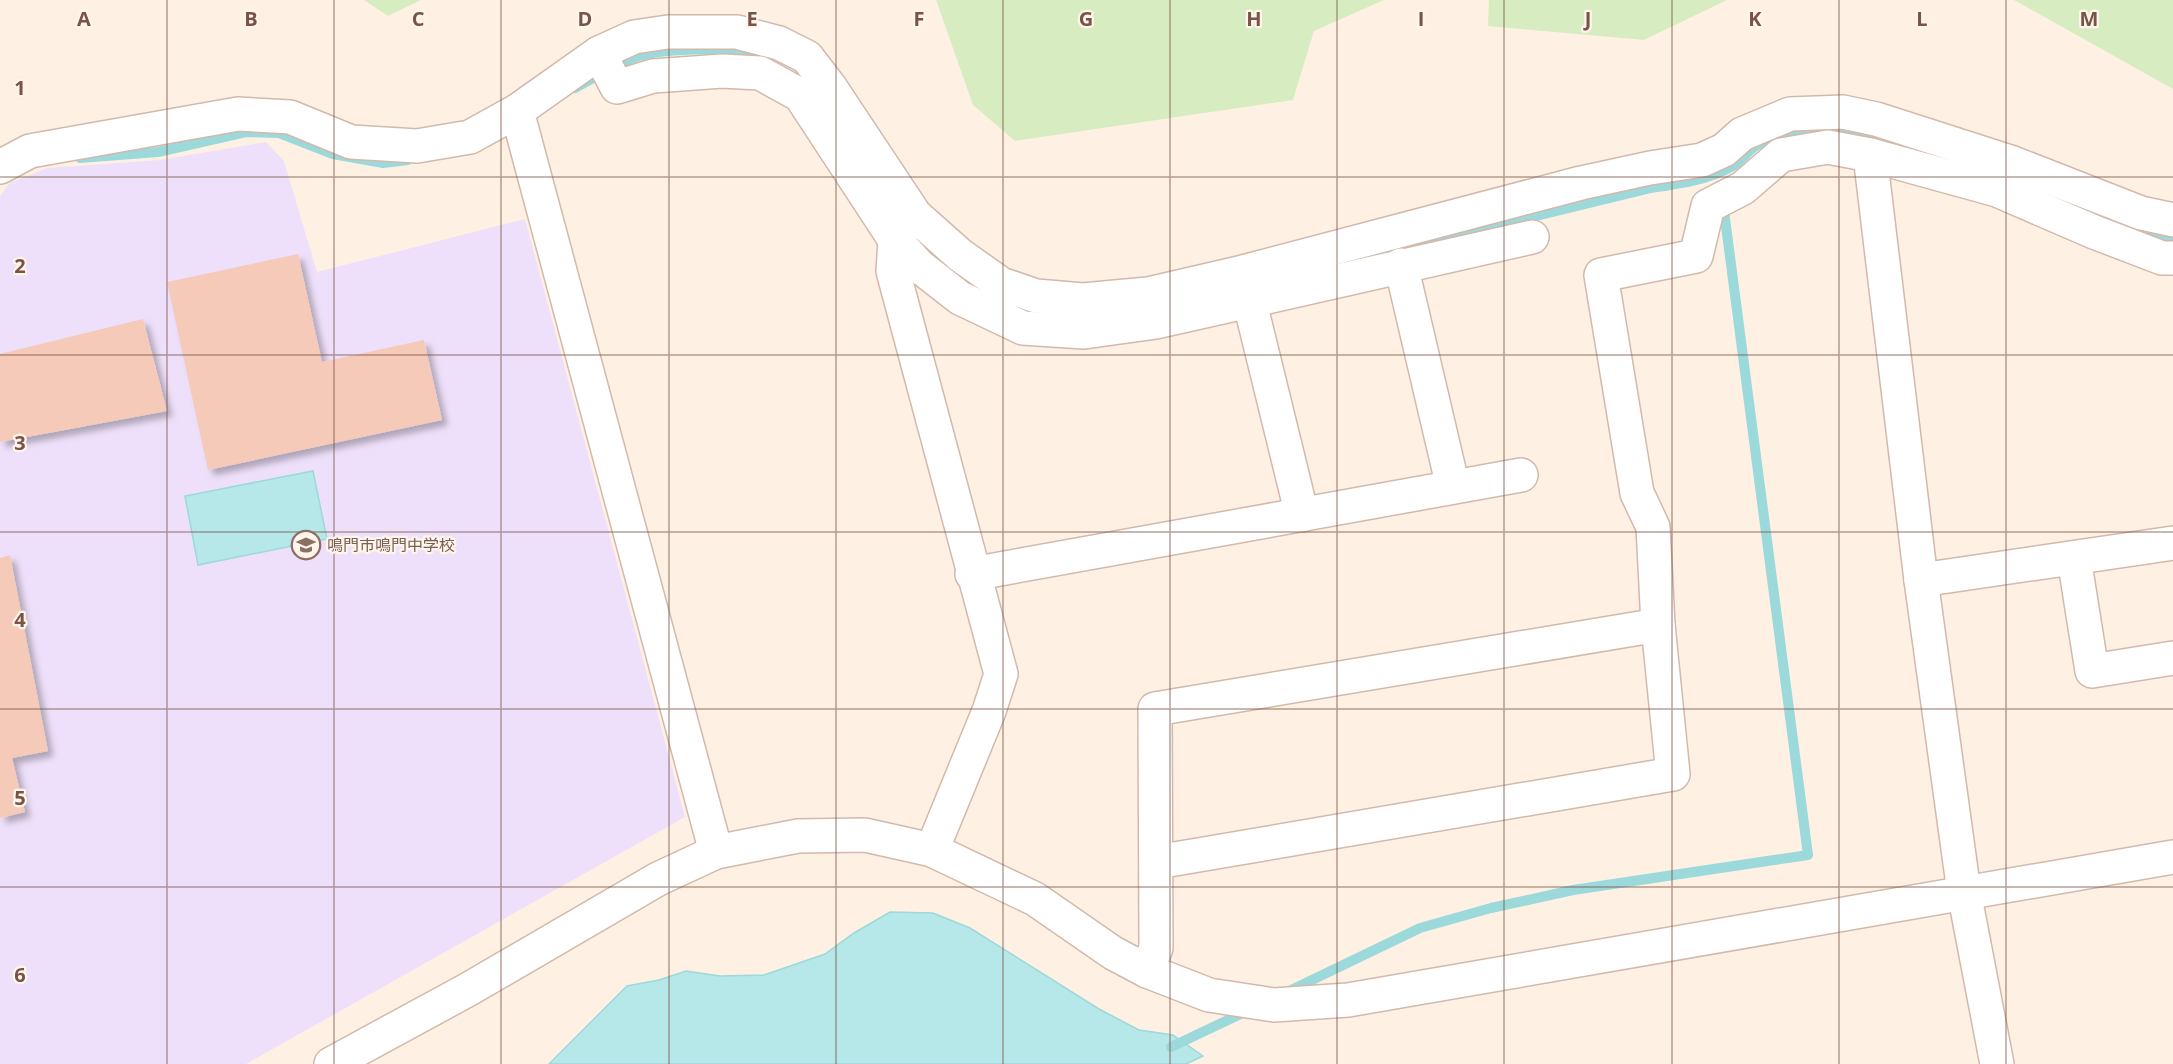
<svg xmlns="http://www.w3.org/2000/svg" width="2173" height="1064" font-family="'Open Sans','Noto Sans JP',sans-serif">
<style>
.education{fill:#eee0fa}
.green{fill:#d7edc1}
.water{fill:#b6e7e9;stroke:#9cd9db;stroke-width:1.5}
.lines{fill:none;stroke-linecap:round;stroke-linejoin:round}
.stream{stroke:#9cd9db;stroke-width:10}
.building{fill:#f5cab9;filter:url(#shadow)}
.minor-casing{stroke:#d2b9ab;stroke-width:36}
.minor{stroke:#fff;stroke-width:33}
.grid{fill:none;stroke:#785347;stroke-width:1.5;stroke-opacity:0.55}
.labels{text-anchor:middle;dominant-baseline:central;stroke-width:4.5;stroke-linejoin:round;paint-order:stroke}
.education-label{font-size:16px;fill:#785e54;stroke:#fff5eb;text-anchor:start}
.grid-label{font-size:20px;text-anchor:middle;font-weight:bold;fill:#785347;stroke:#fff5eb;stroke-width:4.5;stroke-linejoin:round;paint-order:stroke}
</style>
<defs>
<filter id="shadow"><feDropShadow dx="5.5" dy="5.5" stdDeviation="3" flood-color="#0004"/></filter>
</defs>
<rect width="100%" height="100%" fill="#fef1e3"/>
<path class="education" d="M266,142L284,161L317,272L525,219L685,817L246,1064H0V196L10,183L47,168L160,160Z"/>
<g class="green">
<path d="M364,0H421L388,16Z"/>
<path d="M936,0H1384L1314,31L1293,100L1015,141L973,105Z"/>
<path d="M1489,0H1727L1644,40L1488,26Z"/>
<path d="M2014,0H2173V89Z"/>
</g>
<g class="water">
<path d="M313,471L327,539L198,565L185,496Z"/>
<path d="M890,912L933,913L970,928L1099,1009L1139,1030L1173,1035L1203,1056L1186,1064H549L627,986L659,980L686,971L720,976L764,975L825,954L854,933Z"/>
</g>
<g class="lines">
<g class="stream">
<path d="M575,88C594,78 613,66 633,58C658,48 728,47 755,53"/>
<path d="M80,158L158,152L246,132L279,133L333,154L383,163L408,160"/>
<path d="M908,229C931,255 955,276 985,293"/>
<path d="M2129,229L2173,237"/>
<path d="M1362,258L1651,188C1678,184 1707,180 1731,167C1742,162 1748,149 1759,144C1793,126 1840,126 1876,136"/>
<path d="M1285,993L1420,928L1491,908L1573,890L1808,855L1723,203"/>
<path d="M1171,1047L1249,1010"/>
</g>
</g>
<g class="building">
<path d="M298,254L322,362L424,340L442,420L208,470L167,282Z"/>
<path d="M143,319L167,411L0,442V354Z"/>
<path d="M10,555L48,751L12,758L25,812L0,818V558Z"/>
</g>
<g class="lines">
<g class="minor-casing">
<g id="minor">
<path d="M599,53L617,87L653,76L722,71L760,73L800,95L895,240L919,266L960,298L1023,328L1084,332L1156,322L1532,237"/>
<path d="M517,111L716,852"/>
<path d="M1870,155L1921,580L1964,892L1997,1064"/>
<path d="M0,167L30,151L238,114L290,117L351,142L417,146L470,137L517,111L599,53L634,37L668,32H737L779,43L807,57L830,87L915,215L960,255L1001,284L1036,296L1083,300L1148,294L1243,272L1581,183L1650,168L1702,160L1724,150L1742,134L1790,114L1843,112L1876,119L2013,163L2141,213L2173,220"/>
<path d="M902,231L895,240L893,271L1001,674L989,711L932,850"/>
<path d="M1401,265L1453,487"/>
<path d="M1249,299L1302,515"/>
<path d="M2074,558L2092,671L2173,658"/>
<path d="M972,574L1521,475"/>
<path d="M1921,580L2173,543"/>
<path d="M1157,862L1673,774L1658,625"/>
<path d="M1147,971L1156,948L1155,709L1658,625L1653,527L1637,493L1601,275L1696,256L1708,206L1743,188L1781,155L1828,147L1870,155L1997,190L2094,232L2162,258H2173"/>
<path d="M331,1064L469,989L658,879L716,852L798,836L865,835L932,850L1035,899L1113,953L1147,971L1209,995L1274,1005L1348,1000L2173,857"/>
</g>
</g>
<use href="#minor" class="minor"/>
</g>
<path class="grid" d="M167,0V1064M334,0V1064M501,0V1064M669,0V1064M836,0V1064M1003,0V1064M1170,0V1064M1337,0V1064M1504,0V1064M1672,0V1064M1839,0V1064M2006,0V1064M0,177H2173M0,355H2173M0,532H2173M0,709H2173M0,887H2173"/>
<defs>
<g id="school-ring" transform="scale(1.5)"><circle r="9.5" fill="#fff5eb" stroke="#8d6e63" stroke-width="1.5"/><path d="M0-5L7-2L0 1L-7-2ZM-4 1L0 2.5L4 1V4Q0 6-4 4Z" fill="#8d6e63"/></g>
</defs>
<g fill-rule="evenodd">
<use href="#school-ring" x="306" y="545"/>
</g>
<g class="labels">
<g class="education-label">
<text x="327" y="545">鳴門市鳴門中学校</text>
</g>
</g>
<g class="grid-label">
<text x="84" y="26">A</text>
<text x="251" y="26">B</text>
<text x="418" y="26">C</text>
<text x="585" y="26">D</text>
<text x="752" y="26">E</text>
<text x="919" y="26">F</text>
<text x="1086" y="26">G</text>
<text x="1254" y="26">H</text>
<text x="1421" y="26">I</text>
<text x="1588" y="26">J</text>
<text x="1755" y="26">K</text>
<text x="1922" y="26">L</text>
<text x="2089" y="26">M</text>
<text x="20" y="95">1</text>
<text x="20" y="273">2</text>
<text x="20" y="450">3</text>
<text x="20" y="627">4</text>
<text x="20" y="805">5</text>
<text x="20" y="982">6</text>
</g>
</svg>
